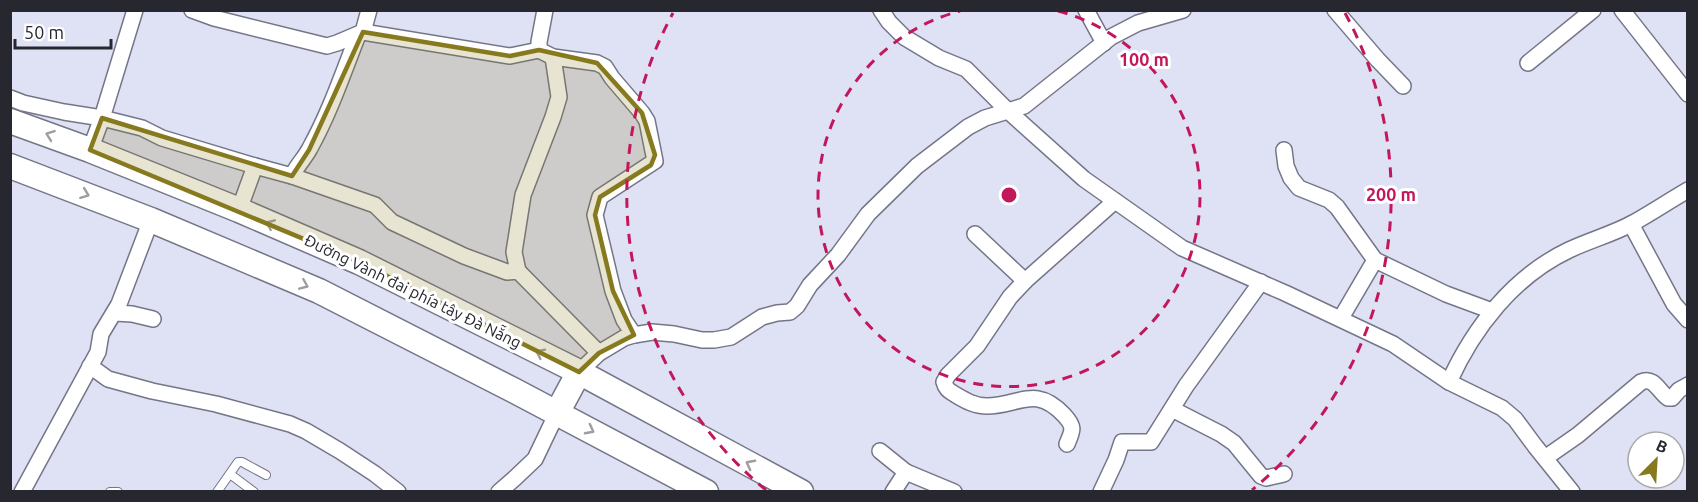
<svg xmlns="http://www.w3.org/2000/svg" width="1698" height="502" font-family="Ubuntu,sans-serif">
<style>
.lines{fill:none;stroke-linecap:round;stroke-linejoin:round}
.lane-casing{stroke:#747688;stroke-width:10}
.street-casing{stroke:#747688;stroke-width:18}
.primary-casing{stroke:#747688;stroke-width:27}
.lane{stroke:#fff;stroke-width:8}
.street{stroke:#fff;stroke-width:15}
.primary{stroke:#fff;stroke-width:24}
.oneway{stroke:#9e9ea1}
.marked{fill:#87791e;fill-opacity:0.2;stroke:#87791e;stroke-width:4.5;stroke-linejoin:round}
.ring{fill:none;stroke:#c2185b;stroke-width:3;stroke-dasharray:10 8}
.labels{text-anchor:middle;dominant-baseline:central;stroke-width:6;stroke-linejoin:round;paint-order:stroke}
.street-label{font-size:16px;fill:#27282f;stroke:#fff}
.centre{fill:#c2185b;stroke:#fff;stroke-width:3}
.ring-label{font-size:18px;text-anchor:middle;font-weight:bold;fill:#c2185b;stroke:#fff;stroke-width:6;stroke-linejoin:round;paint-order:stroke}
</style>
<rect width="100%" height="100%" fill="#dfe1f5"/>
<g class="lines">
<g class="lane-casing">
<g id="lane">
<path d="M230,474L254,492"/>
<path d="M110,492H118"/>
<path d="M217,492L238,462H242L266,475"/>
</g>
</g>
<g class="street-casing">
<g id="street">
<path d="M192,10L214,18L327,46L337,43L363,32L510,56L539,50V42L545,10"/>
<path d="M881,10L889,22L904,37L939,58L966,69L1007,110L1084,179L1182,248L1285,293L1393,344L1449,382L1502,408L1515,419L1535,446L1572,492"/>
<path d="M1086,10L1104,43"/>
<path d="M1335,10L1378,60L1403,86"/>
<path d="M1622,10L1688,94"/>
<path d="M363,32L369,10"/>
<path d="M539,50L553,57L597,63L605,67L612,78L642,113L647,121L655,161L600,197L595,215L613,291L624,320L634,335"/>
<path d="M1528,63L1593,10"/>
<path d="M10,98L23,103L64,112L102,118L142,128L162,138L255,166L292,176L375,205L392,222L464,256L507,272L518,271L599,353"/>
<path d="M90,150L102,118L135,10"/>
<path d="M1284,150L1286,166L1291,178L1299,188L1329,200L1337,207L1375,260L1446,294L1492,311"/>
<path d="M292,176C297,165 305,158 310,148C330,112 343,73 358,35"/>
<path d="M239,210L255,166"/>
<path d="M1631,224L1674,304L1688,320"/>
<path d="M975,234L1025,281"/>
<path d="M518,271L514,252L523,195L553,117L559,97L553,57"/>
<path d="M115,313L132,314L153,319"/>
<path d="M1341,318L1375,260"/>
<path d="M90,366L108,379L152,391L216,404L290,424L306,431L340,451L375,474L398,492"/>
<path d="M579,372L599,353L624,338L634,335L652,332L674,334L702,340H714L731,337L762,317L777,313L790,312L797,306L810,285L838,255L868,214L917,166L968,127L985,118L1024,106L1111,37L1138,23L1183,10"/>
<path d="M1449,382C1474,327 1514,276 1569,250C1590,240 1613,234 1633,223C1651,213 1669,201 1688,190"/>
<path d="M1172,409L1221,434L1234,443L1261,476L1266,478L1284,474"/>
<path d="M1067,444C1073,430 1075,427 1064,415C1035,384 1019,406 987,406C975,406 966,401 956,395C950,391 946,390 944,382L948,375L977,346L1010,297L1025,281L1115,201"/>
<path d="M880,451L906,472"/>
<path d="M1545,458L1578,435L1641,382C1654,376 1659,392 1668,398H1672L1679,390L1688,385"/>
<path d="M22,492L98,352L101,334L119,304L151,220"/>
<path d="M499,492L515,478L535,459L557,413"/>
<path d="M893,492L906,472L954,492"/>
<path d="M1101,492L1116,460L1122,442H1151L1186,386L1261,282"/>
</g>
</g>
<g class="primary-casing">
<g id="primary">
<path d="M10,121L90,150L239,210L359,262L579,372L801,492"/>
<path d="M10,166L151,220L319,291L515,391L706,492"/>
<path d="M557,413L579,372"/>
</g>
</g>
<use href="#lane" class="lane"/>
<use href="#street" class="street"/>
<use href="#primary" class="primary"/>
</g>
<defs><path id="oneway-chevron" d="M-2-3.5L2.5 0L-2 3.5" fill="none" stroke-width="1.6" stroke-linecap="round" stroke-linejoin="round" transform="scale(1.5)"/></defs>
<g class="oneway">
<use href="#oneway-chevron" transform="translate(50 135) rotate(-160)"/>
<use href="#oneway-chevron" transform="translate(85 194) rotate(21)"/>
<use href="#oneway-chevron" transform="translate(270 224) rotate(-157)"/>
<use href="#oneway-chevron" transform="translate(304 285) rotate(23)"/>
<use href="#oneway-chevron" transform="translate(540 353) rotate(-154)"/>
<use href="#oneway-chevron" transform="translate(590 430) rotate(28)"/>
<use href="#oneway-chevron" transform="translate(750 464) rotate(-152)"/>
</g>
<path class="marked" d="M363,32L510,56L539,50L597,63L642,113L655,155L651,165L600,197L595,215L613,291L634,335L599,353L579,372L359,262L90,150L102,118L292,176L309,150Z"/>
<g class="ring">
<path d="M1058 11A191 191 0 1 1 960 11"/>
<path d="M766 490A382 382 0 0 1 673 13M1345 13A382 382 0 0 1 1252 490"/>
</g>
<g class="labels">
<g class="street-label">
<text transform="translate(413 291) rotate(26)">Đường Vành đai phía tây Đà Nẵng</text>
</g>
</g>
<circle cx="1009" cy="195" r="9" class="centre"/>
<g class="ring-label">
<text x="1144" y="66">100 m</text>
<text x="1391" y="201">200 m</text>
</g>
<rect width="1698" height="502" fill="none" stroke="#27282f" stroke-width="24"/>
<g transform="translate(1656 460) rotate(24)"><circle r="28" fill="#ffffff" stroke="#a9a9ac" stroke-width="1.5"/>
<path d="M0-4.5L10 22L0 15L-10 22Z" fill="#87791e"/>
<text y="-9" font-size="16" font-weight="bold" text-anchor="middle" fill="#27282f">B</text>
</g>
<path d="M15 39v9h96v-9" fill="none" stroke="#27282f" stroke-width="3"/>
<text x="24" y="39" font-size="18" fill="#27282f" stroke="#ffffff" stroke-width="4.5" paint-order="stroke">50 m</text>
</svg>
